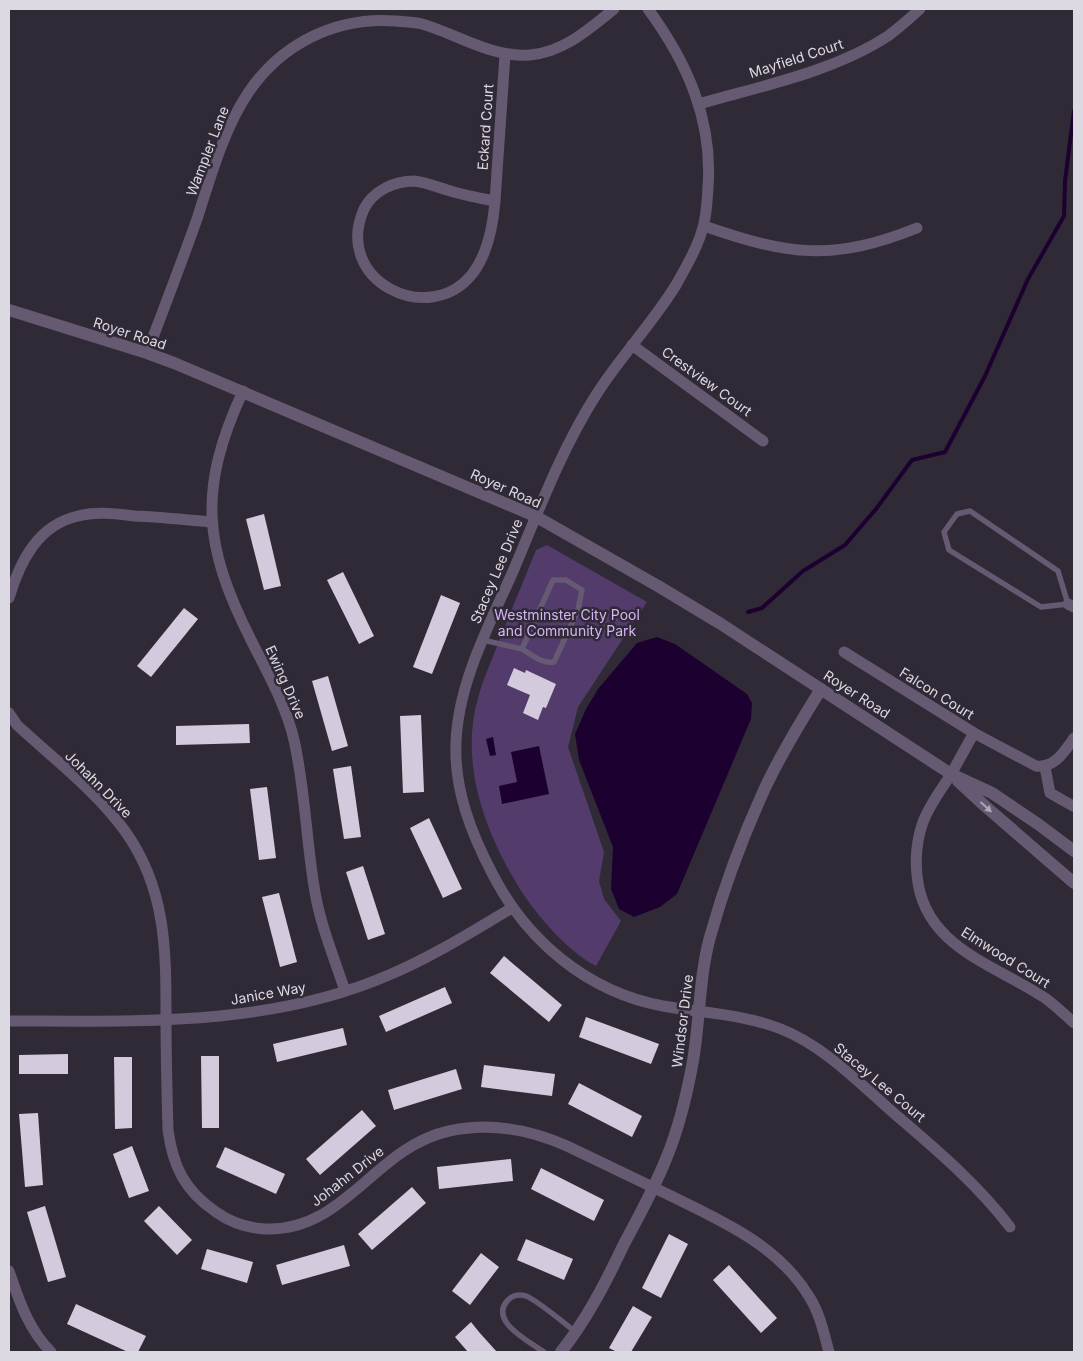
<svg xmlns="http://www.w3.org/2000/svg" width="1083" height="1361" font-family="Inter,sans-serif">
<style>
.green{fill:#533b6b}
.water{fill:#1c0130}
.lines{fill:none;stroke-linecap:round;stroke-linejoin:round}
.stream{stroke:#1c0130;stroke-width:4}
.building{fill:#d3cbdd}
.service{stroke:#655a72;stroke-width:5.5}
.minor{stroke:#655a72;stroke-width:11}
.tertiary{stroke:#655a72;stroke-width:12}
.oneway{fill:#ada6b5}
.labels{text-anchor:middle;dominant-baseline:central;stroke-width:5;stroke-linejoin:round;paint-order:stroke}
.street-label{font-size:14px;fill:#ddd9e2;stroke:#302a37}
.park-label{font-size:14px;fill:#d5b5f6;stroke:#302a37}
</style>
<rect width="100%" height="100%" fill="#302a37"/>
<path class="green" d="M547,545L647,602L578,707L568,747L604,852L599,881L604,899L621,921L596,966C565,950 531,909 514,879C483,826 460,760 478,698C483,679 492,660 499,641C511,611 524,580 536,550Z"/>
<g class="water">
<path d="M657,637L675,644L747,694L752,703L751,719L677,894L660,907L634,917L619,909L611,889L613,847L579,760L575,734L586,709L598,689L637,643Z"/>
<path d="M493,737L496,755L490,756L486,739Z"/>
<path d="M539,746L549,794L502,804L499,786L517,782L511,752Z"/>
</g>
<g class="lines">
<path class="stream" d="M748,612L762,608L803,571L845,545L876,509L912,460L945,452L985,376L1028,279L1064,216L1065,181L1074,111"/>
</g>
<g class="building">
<path d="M264,514L281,586L264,590L246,519Z"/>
<path d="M343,572L374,636L359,644L327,580Z"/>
<path d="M441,595L460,603L432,674L413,667Z"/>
<path d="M184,608L198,619L151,677L137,666Z"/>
<path d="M514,668L525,673L526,670L556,684L546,708L543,707L538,720L523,713L530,695L507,685Z"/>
<path d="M328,676L348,746L332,751L312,681Z"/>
<path d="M421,715L424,792L403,793L400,716Z"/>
<path d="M249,724L250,743L176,745V726Z"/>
<path d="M351,766L361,837L344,839L333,769Z"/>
<path d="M267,787L276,858L259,860L250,789Z"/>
<path d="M429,818L462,889L443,898L410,828Z"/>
<path d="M363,866L385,934L368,940L346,872Z"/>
<path d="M279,893L297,962L280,967L262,897Z"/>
<path d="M504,956L562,1005L549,1022L490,973Z"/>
<path d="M445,987L452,1003L386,1032L379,1016Z"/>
<path d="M586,1017L659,1044L651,1064L579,1037Z"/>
<path d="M343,1028L347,1045L277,1062L273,1044Z"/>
<path d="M68,1054V1074H19V1055Z"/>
<path d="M201,1056H219V1128H202Z"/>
<path d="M114,1057H132V1128L115,1129Z"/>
<path d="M484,1065L555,1074L552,1096L481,1087Z"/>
<path d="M456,1069L462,1089L394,1110L388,1090Z"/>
<path d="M579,1083L642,1116L632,1137L568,1104Z"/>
<path d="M362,1110L376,1126L320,1175L306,1159Z"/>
<path d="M38,1113L43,1185L25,1187L19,1114Z"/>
<path d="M132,1146L149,1191L129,1198L113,1154Z"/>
<path d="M225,1147L285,1174L276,1194L216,1167Z"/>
<path d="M511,1159L513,1181L439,1189L437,1167Z"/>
<path d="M541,1168L604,1200L594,1221L531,1189Z"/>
<path d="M412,1187L426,1203L372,1250L358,1234Z"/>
<path d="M45,1206L66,1277L48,1282L27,1212Z"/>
<path d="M159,1206L192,1240L177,1255L144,1221Z"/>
<path d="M669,1234L688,1244L661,1298L642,1288Z"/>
<path d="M526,1239L573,1259L564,1280L517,1260Z"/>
<path d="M344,1245L350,1266L282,1285L276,1265Z"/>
<path d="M207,1249L253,1262L247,1283L201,1269Z"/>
<path d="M481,1253L499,1267L470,1305L452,1291Z"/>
<path d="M729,1265L777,1318L761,1333L713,1280Z"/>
<path d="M76,1304L146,1336L138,1352H128L67,1324Z"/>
<path d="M633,1306L652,1317L631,1352H617L609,1348Z"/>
<path d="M471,1322L479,1332L497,1352H468L455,1337Z"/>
</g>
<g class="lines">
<g class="service">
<path d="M970,511L1058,571L1068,604L1041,607L949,550L944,532L957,514Z"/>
<path d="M483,640L522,649L553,580H566L582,590L578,610L554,662C542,664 532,655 522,649"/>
<path d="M544,1352C530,1342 488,1321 508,1300C513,1295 519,1294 526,1296C537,1300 565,1324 576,1332"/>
</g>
<g class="minor">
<path d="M648,9C687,62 713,120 708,187C707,200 707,214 703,227C698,247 686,267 676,285C652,324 620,357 596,395C561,450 539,510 514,569C490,624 458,682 456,743C454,789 471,833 492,873C526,940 587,992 663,1006C702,1013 743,1014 781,1029C826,1047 860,1084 896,1115C937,1150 977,1184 1010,1227"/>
<path d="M699,104C761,86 833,72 888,36C899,28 910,18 920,9"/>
<path d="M495,201C478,198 463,195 447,190C437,187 425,182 414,181C394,181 373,191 364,209C332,281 430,329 473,273C488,253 493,226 495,201L505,55"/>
<path d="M704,226C788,255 832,262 917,228"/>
<path d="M632,345L763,441"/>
<path d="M147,353C164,308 181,264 197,219C211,176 223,131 248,93C281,44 336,16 396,21C404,22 414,22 422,24C457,34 492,58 530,55C564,52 589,29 614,9"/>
<path d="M243,391C198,489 203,545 251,640C267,672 286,705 294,740C305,788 306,838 314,886C319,922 334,957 345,991"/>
<path d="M9,598C20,561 38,525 78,516C97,511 117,514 135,516C161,517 186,520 211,522"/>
<path d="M1068,604L1074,607"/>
<path d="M844,652L974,733L1036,766C1055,768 1064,752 1074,738"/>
<path d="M9,713L17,725C54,759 96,791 125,831C167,890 166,952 166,1020C166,1057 167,1093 168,1130C173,1167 185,1191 216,1212C230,1222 248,1228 265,1229C345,1232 375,1147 449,1131C490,1122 529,1129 567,1146C601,1162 634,1178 667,1194C720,1220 779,1245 810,1298C820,1314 824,1334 829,1352"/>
<path d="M974,733C966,747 958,762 950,776C940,791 929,806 923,822C917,839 915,857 917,875C923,947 994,964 1045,998C1055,1005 1065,1015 1074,1023"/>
<path d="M1045,767L1050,793L1073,806L1074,805"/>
<path d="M9,1021C137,1021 269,1027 389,975C432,957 471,932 512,908"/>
<path d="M9,1271C19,1300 28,1329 51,1352"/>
</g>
<g class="tertiary">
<path d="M9,310L147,353L174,363L535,516L658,586L721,624L951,774L992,793L1038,824L1074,851"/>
<path d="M958,781L985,806L1074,883"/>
<path d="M561,1352C587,1319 606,1282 624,1244C639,1216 654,1189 666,1159C679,1128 687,1094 693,1061C700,1020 699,977 710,937C724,887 743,836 765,788C781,754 801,721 821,689"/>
</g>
</g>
<defs><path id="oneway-solid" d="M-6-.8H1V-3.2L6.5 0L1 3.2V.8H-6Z" transform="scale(1.25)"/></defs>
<use class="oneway" href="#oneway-solid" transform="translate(986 807) rotate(42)"/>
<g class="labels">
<g class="street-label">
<text transform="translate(796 58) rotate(-18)">Mayfield Court</text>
<text transform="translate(485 127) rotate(-86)">Eckard Court</text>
<text transform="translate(207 151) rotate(-69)">Wampler Lane</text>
<text transform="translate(130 333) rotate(18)">Royer Road</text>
<text transform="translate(707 381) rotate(36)">Crestview Court</text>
<text transform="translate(506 488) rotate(24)">Royer Road</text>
<text transform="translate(496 571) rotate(-67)">Stacey Lee Drive</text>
<text transform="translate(286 682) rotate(66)">Ewing Drive</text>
<text transform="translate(937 693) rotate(32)">Falcon Court</text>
<text transform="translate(857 694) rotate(33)">Royer Road</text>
<text transform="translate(99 784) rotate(45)">Johahn Drive</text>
<text transform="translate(1006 957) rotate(32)">Elmwood Court</text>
<text transform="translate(268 993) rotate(-10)">Janice Way</text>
<text transform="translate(682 1021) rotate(-83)">Windsor Drive</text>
<text transform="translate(880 1082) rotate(40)">Stacey Lee Court</text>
<text transform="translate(347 1176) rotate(-38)">Johahn Drive</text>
</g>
<g class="park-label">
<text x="567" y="614">Westminster City Pool<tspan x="567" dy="16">and Community Park</tspan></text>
</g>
</g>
<rect width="1083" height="1361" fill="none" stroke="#ddd9e2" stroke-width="20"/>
</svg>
